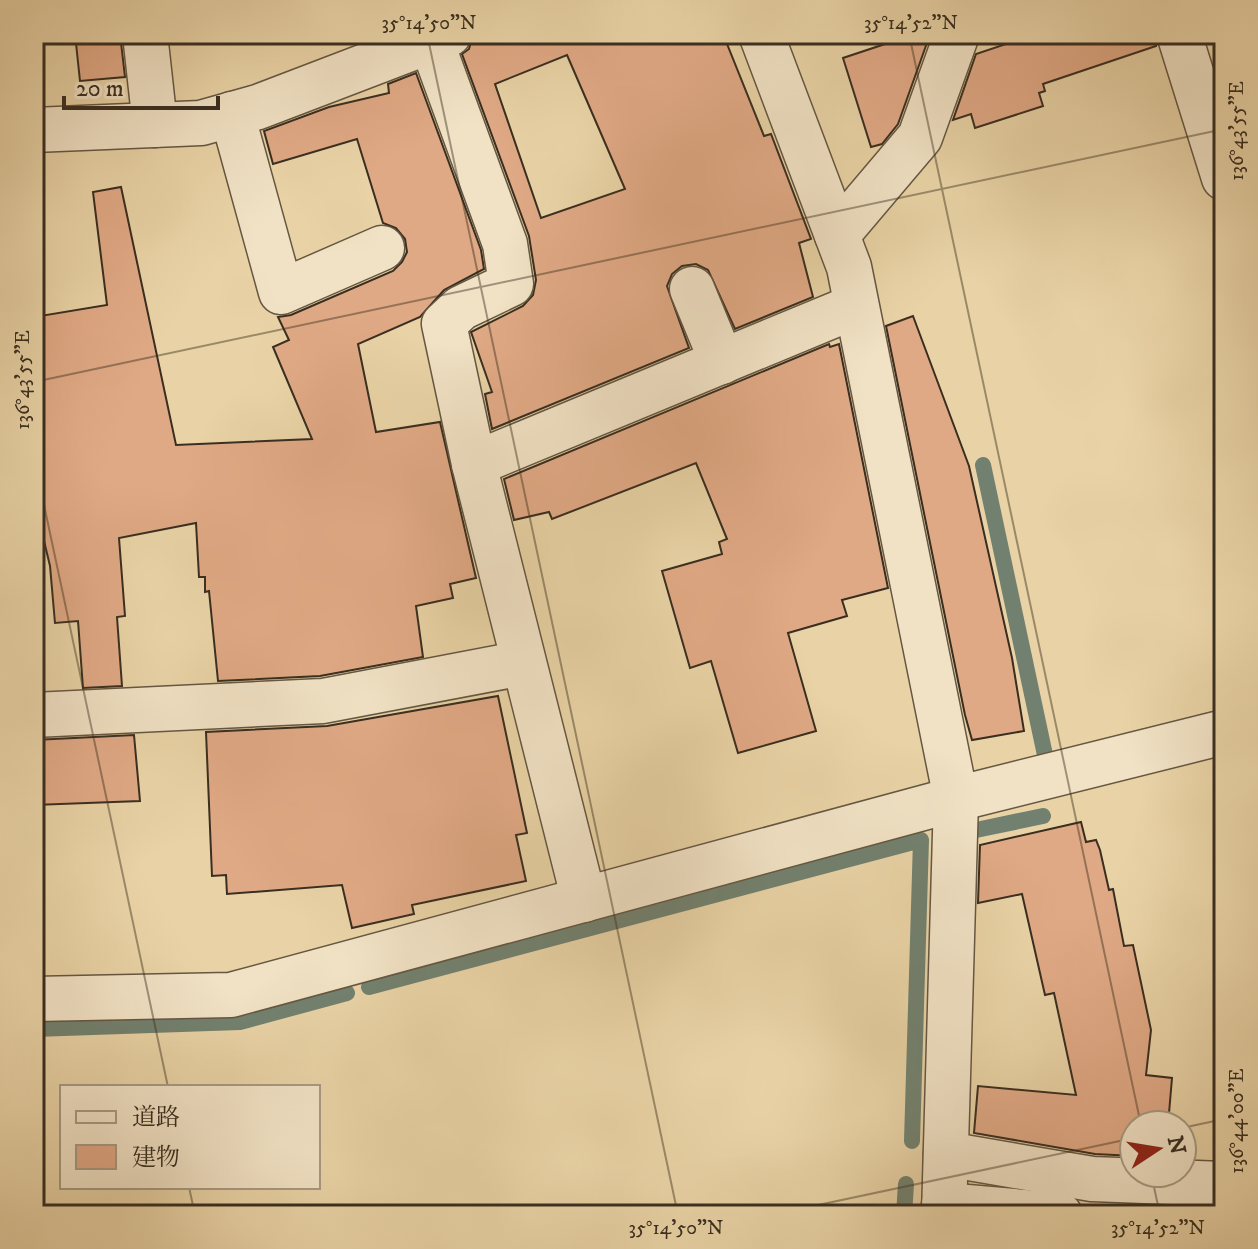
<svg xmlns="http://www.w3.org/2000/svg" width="1258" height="1249" font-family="'IM FELL DW Pica','Noto Serif JP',serif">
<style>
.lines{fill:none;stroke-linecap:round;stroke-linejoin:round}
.stream{stroke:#72816f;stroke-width:16}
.building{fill:#e0a985;stroke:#392e20;stroke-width:2;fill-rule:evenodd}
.minor-casing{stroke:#655742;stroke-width:47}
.minor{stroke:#f1e2c5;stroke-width:44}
.ticks{fill:none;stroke:#392e20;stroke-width:2;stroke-opacity:0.45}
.neatline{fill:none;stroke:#392e20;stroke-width:3}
.ticks-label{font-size:20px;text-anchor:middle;fill:#392e20}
</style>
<rect width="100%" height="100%" fill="#e9d3a6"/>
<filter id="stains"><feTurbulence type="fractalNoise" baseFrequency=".0025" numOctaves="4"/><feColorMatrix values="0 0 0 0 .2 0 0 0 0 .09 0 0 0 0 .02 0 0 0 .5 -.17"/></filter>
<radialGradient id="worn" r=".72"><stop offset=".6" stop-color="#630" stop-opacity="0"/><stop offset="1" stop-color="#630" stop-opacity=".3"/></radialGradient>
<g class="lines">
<g class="stream">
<path d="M983,465L1045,755"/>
<path d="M976,830L1043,816"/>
<path d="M369,987L921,840L912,1141"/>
<path d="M34,1029L240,1022L347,993"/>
<path d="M904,1215L906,1184"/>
</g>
</g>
<g class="building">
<path d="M75,34H120L125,77L80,81Z"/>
<path d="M473,34H723L764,136L771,134L811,239L799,243L813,297L735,329L708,270L696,264L682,266L672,274L667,286L689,348L492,429L485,394L492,392L471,332L523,306L533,295L536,280L529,236L462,54L469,49ZM567,55L625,189L541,218L495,84Z"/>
<path d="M882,34H927L928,40L898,124L882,144L871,147L843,58L885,44Z"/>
<path d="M1036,34H1155L1156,46L1043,84L1045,91L1039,93L1043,106L975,128L971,114L953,120L976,54Z"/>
<path d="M416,73L481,250L484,269L444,290L420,317L358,344L376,432L440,422L476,578L450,584L453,598L416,606L423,657L320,676L218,681L209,591L205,592V577H199L196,523L119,538L125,616L117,617L122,686L83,688L78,621L55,623L50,566L34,499V317L107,305L93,192L121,187L176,445L312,439L273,347L289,340L278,317L291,315L393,271L402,262L407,252L405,239L396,228L383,223L357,139L273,164L264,131L329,107L389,93L388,84Z"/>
<path d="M913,316L969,466L1012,658L1024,731L972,740L965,715L886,326Z"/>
<path d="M829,344L830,347L839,344L888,588L842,600L847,616L788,633L816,731L738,753L711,661L690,668L662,571L722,554L719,542L727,539L696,463L552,519L549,512L514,520L504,479Z"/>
<path d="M498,696L527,833L516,835L526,881L412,905L414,914L352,928L342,885L227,894L226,875L212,876L206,732L327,726Z"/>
<path d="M134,735L140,801L34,805V740Z"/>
<path d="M1081,822L1086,842L1096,840L1100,850L1109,890L1113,889L1124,946L1133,945L1151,1030L1146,1075L1172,1078L1168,1125H1134V1156L1095,1154L974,1133L978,1086L1076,1095L1054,993L1045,995L1022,894L978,903L980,845Z"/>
</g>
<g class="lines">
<g class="minor-casing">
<g id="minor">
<path d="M145,34L155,125"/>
<path d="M761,34L849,267L956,799L944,1215"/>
<path d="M1179,34L1224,178"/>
<path d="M431,41L505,244L511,284L461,308L444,324L474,464L584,900"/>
<path d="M232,114L281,292L382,248"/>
<path d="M34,130L201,123L258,107L449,34"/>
<path d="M837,235L920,137L957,34"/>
<path d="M692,289L722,362"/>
<path d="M474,464L856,306"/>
<path d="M34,715L323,701L523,663"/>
<path d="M34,999L231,995L956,799L1224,732"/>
<path d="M946,1154L1092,1179L1223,1184"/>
<path d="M944,1205L1060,1215"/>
</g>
</g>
<use href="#minor" class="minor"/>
</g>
<path class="ticks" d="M427,34L678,1215M909,34L1141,1125M34,382L1224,129M34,458L168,1087M1182,1128L1224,1119M1151,1173L1160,1215M189,1187L195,1215M771,1215L1134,1138"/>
<rect width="1258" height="1249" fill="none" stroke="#e9d3a6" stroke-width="88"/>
<rect x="60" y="1085" width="260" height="104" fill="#f1e2c5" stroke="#a79a83" stroke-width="2"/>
<rect x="76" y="1111" width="40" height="12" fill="#f1e2c5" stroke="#a79a83" stroke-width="2"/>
<text x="132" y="1125" font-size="24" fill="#392e20">道路</text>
<rect x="76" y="1145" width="40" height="24" fill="#e0a985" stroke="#a79a83" stroke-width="2"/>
<text x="132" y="1165" font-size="24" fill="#392e20">建物</text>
<g transform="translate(1158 1149) rotate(78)"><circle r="38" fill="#f1e2c5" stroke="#a79a83" stroke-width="2"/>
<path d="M0-6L14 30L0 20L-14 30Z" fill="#8f2418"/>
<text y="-12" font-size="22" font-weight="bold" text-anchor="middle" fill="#392e20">N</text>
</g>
<path d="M64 96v12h154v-12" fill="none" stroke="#392e20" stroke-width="4"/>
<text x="76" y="96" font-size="24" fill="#392e20" stroke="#f1e2c5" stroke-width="6" paint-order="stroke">20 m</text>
<rect x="44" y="44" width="1170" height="1161" class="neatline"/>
<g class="ticks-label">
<text x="429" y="29">35°14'50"N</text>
<text x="911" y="29">35°14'52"N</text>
<text transform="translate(1236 131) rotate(-90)" y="7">136°43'55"E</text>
<text transform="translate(22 380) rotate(-90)" y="7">136°43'55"E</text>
<text transform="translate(1236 1121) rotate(-90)" y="7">136°44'00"E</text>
<text x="676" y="1234">35°14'50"N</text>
<text x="1158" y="1234">35°14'52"N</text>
</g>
<rect width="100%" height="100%" filter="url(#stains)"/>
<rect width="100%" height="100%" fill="url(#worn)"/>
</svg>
